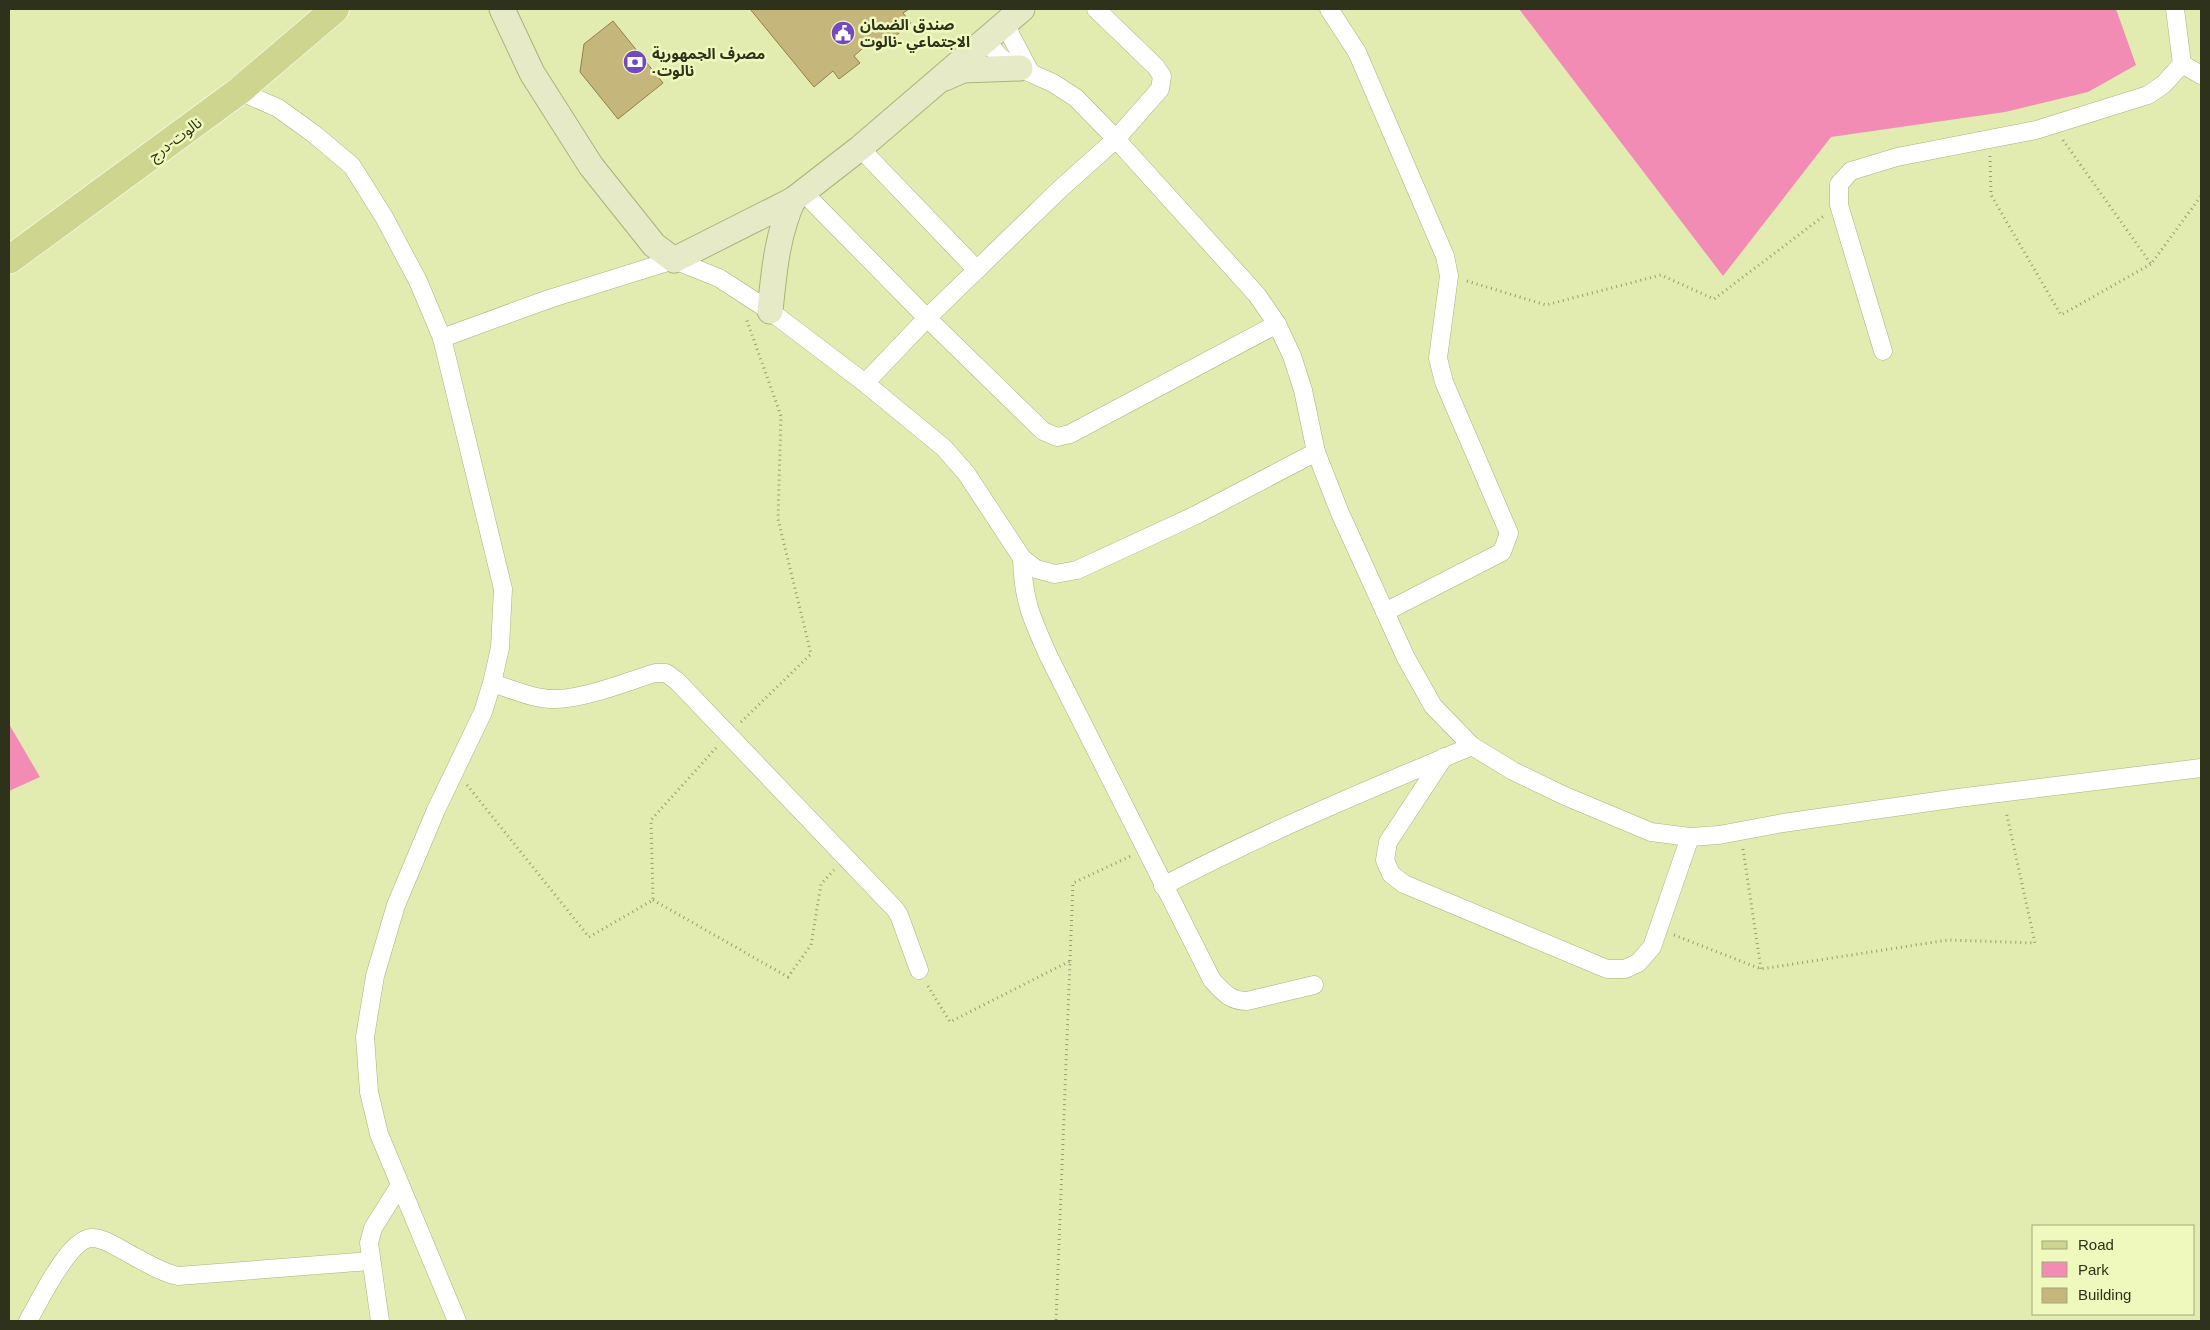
<svg xmlns="http://www.w3.org/2000/svg" width="2210" height="1330" font-family="Arial,'Noto Sans Arabic',sans-serif">
<style>
.green{fill:#f38cb5}
.building{fill:#c5b67c;stroke:#908249}
.lines{fill:none;stroke-linecap:round;stroke-linejoin:round}
.street-casing{stroke:#aab37a;stroke-width:19}
.secondary-casing{stroke:#aab37a;stroke-width:27}
.primary-casing{stroke:#fff;stroke-width:29}
.path{stroke:#979d71;stroke-width:3;stroke-dasharray:1 4;stroke-linecap:butt}
.street{stroke:#fff;stroke-width:18}
.secondary{stroke:#e6eac7;stroke-width:25}
.primary{stroke:#cdd58f;stroke-width:28}
.labels{text-anchor:middle;dominant-baseline:central;stroke-width:5;stroke-linejoin:round;paint-order:stroke}
.poi-label{font-size:15px;font-weight:bold;fill:#2e321a;stroke:#eff9bd;text-anchor:start}
.street-label{font-size:15px;fill:#2e321a;stroke:#eff9bd}
</style>
<rect width="100%" height="100%" fill="#e2ebb0"/>
<g class="green">
<path d="M1519,9H2116L2136,65L2088,92L2005,112L1831,137L1723,276Z"/>
<path d="M9,724L40,777L9,791Z"/>
</g>
<g class="building">
<path d="M750,9H909L903,13L911,23L879,50L871,41L854,56L860,63L839,79L833,71L814,87Z"/>
<path d="M613,21L663,83L618,119L580,72L584,44Z"/>
</g>
<g class="lines">
<g class="street-casing">
<g id="street">
<path d="M1329,9L1357,52L1445,256L1449,276L1438,358L1444,382L1509,533L1502,552L1385,612"/>
<path d="M2175,9L2182,64"/>
<path d="M1006,21L1011,36L1030,72"/>
<path d="M985,40L1000,57L1008,63L1053,83L1076,98L1116,139L1257,295L1277,324L1292,356L1303,390L1316,452L1340,513L1406,658L1433,706L1472,746L1513,771L1565,796L1651,832L1690,837L1719,835L1783,823L1958,798L2201,768"/>
<path d="M2182,64L2201,75"/>
<path d="M239,91L278,108L314,134L352,166L384,217L418,281L442,338L503,589L500,648L492,683L483,712L436,810L396,905L375,976L365,1037L369,1092L379,1134L457,1321"/>
<path d="M860,148L977,270"/>
<path d="M803,192L927,318L1043,431L1057,437L1070,434L1277,324"/>
<path d="M442,338L549,299L674,260L719,278L770,311L865,383L944,448L966,473L1022,558L1036,569L1055,574L1077,570L1196,515L1316,452"/>
<path d="M1883,351L1839,205V184L1851,171L1897,157L2036,130L2148,95L2164,84L2182,64"/>
<path d="M865,383L927,318L1059,190L1116,139L1160,89L1162,76L1156,67L1096,9"/>
<path d="M1022,558C1023,601 1032,619 1049,657L1212,980C1223,992 1230,1001 1247,1001L1314,985"/>
<path d="M492,683C512,689 535,700 557,699C586,698 626,682 655,673H666L677,681L895,909L899,915L919,970"/>
<path d="M1444,757L1388,842L1385,860L1391,874L1404,884L1607,969H1625L1638,963L1652,947L1690,837"/>
<path d="M1163,886C1264,833 1367,790 1472,746"/>
<path d="M28,1321C39,1302 68,1240 91,1238C102,1237 117,1247 126,1252C143,1261 160,1272 178,1276L370,1261"/>
<path d="M380,1321L369,1243L373,1228L400,1185"/>
</g>
</g>
<g class="secondary-casing">
<g id="secondary">
<path d="M502,9L532,73L591,166L654,245L674,260L793,200L860,148L1022,9"/>
<path d="M945,78L963,70L1020,68"/>
<path d="M770,311C774,272 777,235 793,200"/>
</g>
</g>
<g class="primary-casing">
<path id="primary" d="M9,260L239,91L335,9"/>
</g>
<g class="path">
<path d="M2063,140L2151,264L2201,196"/>
<path d="M1990,156L1991,195L2061,315L2151,264"/>
<path d="M1467,281L1546,305L1661,275L1714,299L1825,215"/>
<path d="M741,722L811,654L778,519L781,416L746,318"/>
<path d="M467,785L589,937L653,900L651,820L716,748"/>
<path d="M1743,849L1761,969"/>
<path d="M653,900L788,977L811,945L821,884L834,870"/>
<path d="M1674,935L1761,969L1948,940L2035,943L2006,811"/>
<path d="M1070,961L1073,883L1131,856"/>
<path d="M928,986L950,1022L1070,961L1056,1321"/>
</g>
<use href="#street" class="street"/>
<use href="#secondary" class="secondary"/>
<use href="#primary" class="primary"/>
</g>
<defs>
<g id="civic-disc" transform="scale(1.25)"><circle r="9.5" fill="#7348c1" stroke="#eff9bd"/><path d="M-.6-6.5H3V-4.5H.6V-3L4-1V1h2V6H-6V1h2V-1L-.6-3ZM-1.2 2.5V6h2.4V2.5Z" fill="#fff"/></g>
<g id="bank-disc" transform="scale(1.25)"><circle r="9.5" fill="#7348c1" stroke="#eff9bd"/><path d="M-6-4H6V4H-6ZM0-2.3a2.3 2.3 0 1 0 0 4.6a2.3 2.3 0 1 0 0-4.6Z" fill="#fff"/></g>
</defs>
<g fill-rule="evenodd">
<use href="#civic-disc" x="843" y="33"/>
<use href="#bank-disc" x="635" y="62"/>
</g>
<g class="labels">
<g class="poi-label">
<text x="860" y="24">صندق الضمان<tspan x="860" dy="17">الاجتماعي -نالوت</tspan></text>
<text x="652" y="53">مصرف الجمهورية<tspan x="652" dy="17">-نالوت</tspan></text>
</g>
<g class="street-label">
<text transform="translate(175 139) rotate(-37)">نالوت-درج</text>
</g>
</g>
<rect width="2210" height="1330" fill="none" stroke="#2e321a" stroke-width="20"/>
<rect x="2032" y="1225" width="162" height="90" fill="#eff9bd" stroke="#a2a97c"/>
<rect x="2042" y="1241" width="25" height="8" fill="#cdd58f" stroke="#a2a97c"/>
<text x="2078" y="1250" font-size="15" fill="#2e321a">Road</text>
<rect x="2042" y="1262" width="25" height="15" fill="#f38cb5" stroke="#a2a97c"/>
<text x="2078" y="1275" font-size="15" fill="#2e321a">Park</text>
<rect x="2042" y="1288" width="25" height="15" fill="#c5b67c" stroke="#a2a97c"/>
<text x="2078" y="1300" font-size="15" fill="#2e321a">Building</text>
</svg>
